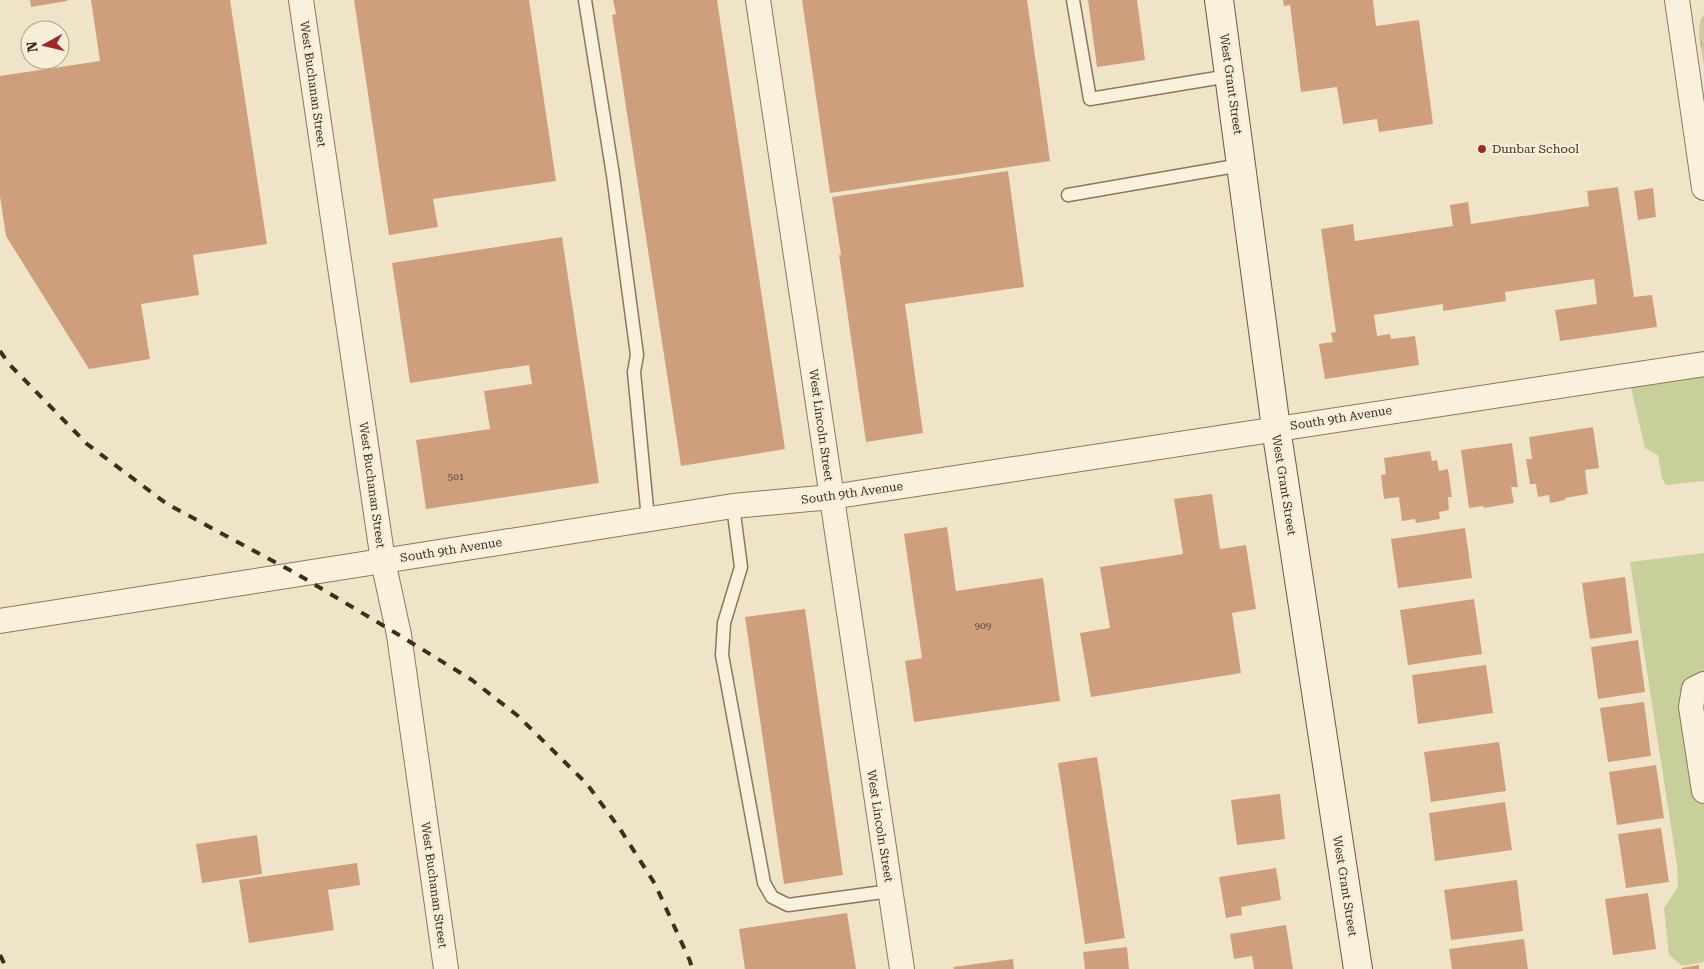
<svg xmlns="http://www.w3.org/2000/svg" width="1704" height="969" font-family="'Roboto Serif',serif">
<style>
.green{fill:#c9cf9b}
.park{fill:url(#park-tufts)}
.building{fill:#cf9f7d}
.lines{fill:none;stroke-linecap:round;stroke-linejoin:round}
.lane-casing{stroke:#8d765c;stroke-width:15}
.street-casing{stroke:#8d765c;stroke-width:26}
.secondary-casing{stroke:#6f573f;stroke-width:30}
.lane{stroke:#faf1dc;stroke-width:12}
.street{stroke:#faf1dc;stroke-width:24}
.secondary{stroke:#faf1dc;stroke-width:28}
.rail{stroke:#3d2e20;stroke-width:4;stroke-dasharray:9 9;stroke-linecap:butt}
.poi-dot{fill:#9e2a2b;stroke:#f7eed8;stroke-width:2}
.labels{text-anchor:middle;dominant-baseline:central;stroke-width:5;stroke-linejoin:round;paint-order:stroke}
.number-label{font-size:10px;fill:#624a37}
.street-label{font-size:12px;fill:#3d2e20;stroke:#f7eed8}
.poi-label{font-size:12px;fill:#3d2e20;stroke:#f7eed8;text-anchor:start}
</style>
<defs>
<pattern id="park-tufts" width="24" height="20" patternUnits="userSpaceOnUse" patternTransform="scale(1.25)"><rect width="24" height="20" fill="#c9cf9b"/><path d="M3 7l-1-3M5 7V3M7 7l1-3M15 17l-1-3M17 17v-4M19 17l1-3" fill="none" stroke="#aeb285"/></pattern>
</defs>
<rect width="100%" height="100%" fill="#f0e4c8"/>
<g class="green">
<path d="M1704,364V481L1666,485L1662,478L1658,455L1645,448L1628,375Z"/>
<path d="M1704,553V962L1682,966L1669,955L1664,908L1678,887L1677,865L1630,562Z"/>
</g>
<path class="park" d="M1704,14V66C1702,49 1694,29 1704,14Z"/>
<g class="building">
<path d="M30,0H67V1L31,7Z"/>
<path d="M91,0H230L267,244L193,255L199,295L141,304L150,359L89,369L6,236L0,196V76L100,61Z"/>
<path d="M354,0H529L556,181L433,199L438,227L389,235Z"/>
<path d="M613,0H717L785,449L681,466L612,15L616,14Z"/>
<path d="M802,0H1027L1050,161L830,193Z"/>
<path d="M1088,0H1137L1145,60L1097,67Z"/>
<path d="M1283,0H1373L1376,26L1419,20L1433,124L1379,132L1377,119L1343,124L1337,87L1301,92L1290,5L1284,6Z"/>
<path d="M1008,171L1024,287L905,304L923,433L866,442L839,255H841L832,197Z"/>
<path d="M1618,187L1634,297L1652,295L1657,327L1560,341L1555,310L1597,304L1594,279L1505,292L1506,301L1443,311V304L1374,315L1377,336L1390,334L1391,339L1415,336L1419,365L1325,379L1319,344L1333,342L1331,333L1336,332L1321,229L1353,224L1355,241L1453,226L1450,205L1468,202L1471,224L1589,206L1587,191Z"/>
<path d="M1653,188L1656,217L1638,220L1634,191Z"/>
<path d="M562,237L599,483L426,509L416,440L490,429L484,391L532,384L529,365L410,383L392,263Z"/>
<path d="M1593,427L1599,468L1585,470L1588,494L1565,498V500L1550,503L1549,495L1538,497L1536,484H1530L1526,459H1532L1529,437Z"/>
<path d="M1512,443L1518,487H1511L1514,503L1484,508L1483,506L1469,508L1461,450Z"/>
<path d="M1430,451L1432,461L1437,460L1439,471L1448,469L1452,497H1448L1449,510L1439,512L1440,519L1416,523L1415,519L1402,521L1399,497L1384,499L1381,475L1386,474L1384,458Z"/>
<path d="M1212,494L1220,549L1246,545L1256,609L1232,613L1241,673L1091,697L1080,633L1110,628L1100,567L1183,554L1174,499Z"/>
<path d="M947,527L956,591L1043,578L1060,701L914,722L905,661L922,658L904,534Z"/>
<path d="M1465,528L1472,578L1398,588L1391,539Z"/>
<path d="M1625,577L1632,633L1590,639L1582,583Z"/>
<path d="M1474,599L1482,654L1408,665L1400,610Z"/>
<path d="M805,609L843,875L784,884L745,617Z"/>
<path d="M1638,640L1645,692L1598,699L1591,647Z"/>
<path d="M1486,665L1493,713L1418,724L1412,675Z"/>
<path d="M1644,702L1651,756L1608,762L1600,708Z"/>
<path d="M1499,742L1506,791L1431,802L1424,752Z"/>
<path d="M1097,757L1125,938L1085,944L1058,763Z"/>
<path d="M1656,765L1664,818L1617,825L1609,772Z"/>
<path d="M1280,794L1285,839L1237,845L1231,800Z"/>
<path d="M1505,802L1512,850L1435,861L1429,813Z"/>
<path d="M1661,828L1669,882L1626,888L1618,834Z"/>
<path d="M257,835L262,874L202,883L196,844Z"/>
<path d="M357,863L360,885L328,890L334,930L249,943L239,880Z"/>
<path d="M1276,868L1281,900L1241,907L1242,915L1226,918L1219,877Z"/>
<path d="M1517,880L1523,931L1451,940L1444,890Z"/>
<path d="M1648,893L1656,949L1613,955L1605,899Z"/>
<path d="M847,913L856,969H745L739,929Z"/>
<path d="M1286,925L1293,969H1254L1252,956L1234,959L1230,934Z"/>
<path d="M1524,939L1528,969H1452L1449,949Z"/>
<path d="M1127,947L1129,969H1085L1083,952Z"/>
<path d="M1013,959L1014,969H954L953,967Z"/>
<path d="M1699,965V969H1682V968Z"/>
</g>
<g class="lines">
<g class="lane-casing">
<g id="lane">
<path d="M585,0L613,175L637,355L634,372L648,519"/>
<path d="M1073,0L1090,99L1229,76"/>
<path d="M1068,195L1241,165"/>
<path d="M733,506L741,567L724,623L722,655L764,883L772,897L788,905L890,891"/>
</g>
</g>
<g class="street-casing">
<g id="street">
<path d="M301,0L383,561L399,635L446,969"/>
<path d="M758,0L902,969"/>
<path d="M1677,0L1704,188"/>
<path d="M0,621L733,506L831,497L1704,364"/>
<path d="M1704,684L1694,689L1691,707L1704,791"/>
</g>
</g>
<g class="secondary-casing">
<path id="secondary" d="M1219,0L1276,428L1358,969"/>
</g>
<use href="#lane" class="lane"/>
<use href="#street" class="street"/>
<use href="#secondary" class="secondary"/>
<g class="rail">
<path d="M0,351L9,364L87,444L167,504L297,574L399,635L472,680L518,716L587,784L620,829L655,884L690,961L692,969"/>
<path d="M0,955L7,969"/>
</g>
</g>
<circle class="poi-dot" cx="1482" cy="149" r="5"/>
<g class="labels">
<g class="number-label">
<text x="456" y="476">501</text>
<text x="983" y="625">909</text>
</g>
<g class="street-label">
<text transform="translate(313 84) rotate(82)">West Buchanan Street</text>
<text transform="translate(1231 84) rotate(82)">West Grant Street</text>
<text transform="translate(1341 418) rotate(-9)">South 9th Avenue</text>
<text transform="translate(821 425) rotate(82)">West Lincoln Street</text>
<text transform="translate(372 485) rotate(82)">West Buchanan Street</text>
<text transform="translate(1284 485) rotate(81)">West Grant Street</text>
<text transform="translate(852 493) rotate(-8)">South 9th Avenue</text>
<text transform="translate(451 550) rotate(-9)">South 9th Avenue</text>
<text transform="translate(880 826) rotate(81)">West Lincoln Street</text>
<text transform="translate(434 885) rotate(82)">West Buchanan Street</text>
<text transform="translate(1345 886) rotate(81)">West Grant Street</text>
</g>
<g class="poi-label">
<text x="1492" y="149">Dunbar School</text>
</g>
</g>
<g transform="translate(45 45) rotate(262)"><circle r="24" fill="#f7eed8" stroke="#ada18e"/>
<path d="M0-4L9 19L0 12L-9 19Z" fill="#9e2a2b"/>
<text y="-8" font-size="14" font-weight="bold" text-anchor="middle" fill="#3d2e20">N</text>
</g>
</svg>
